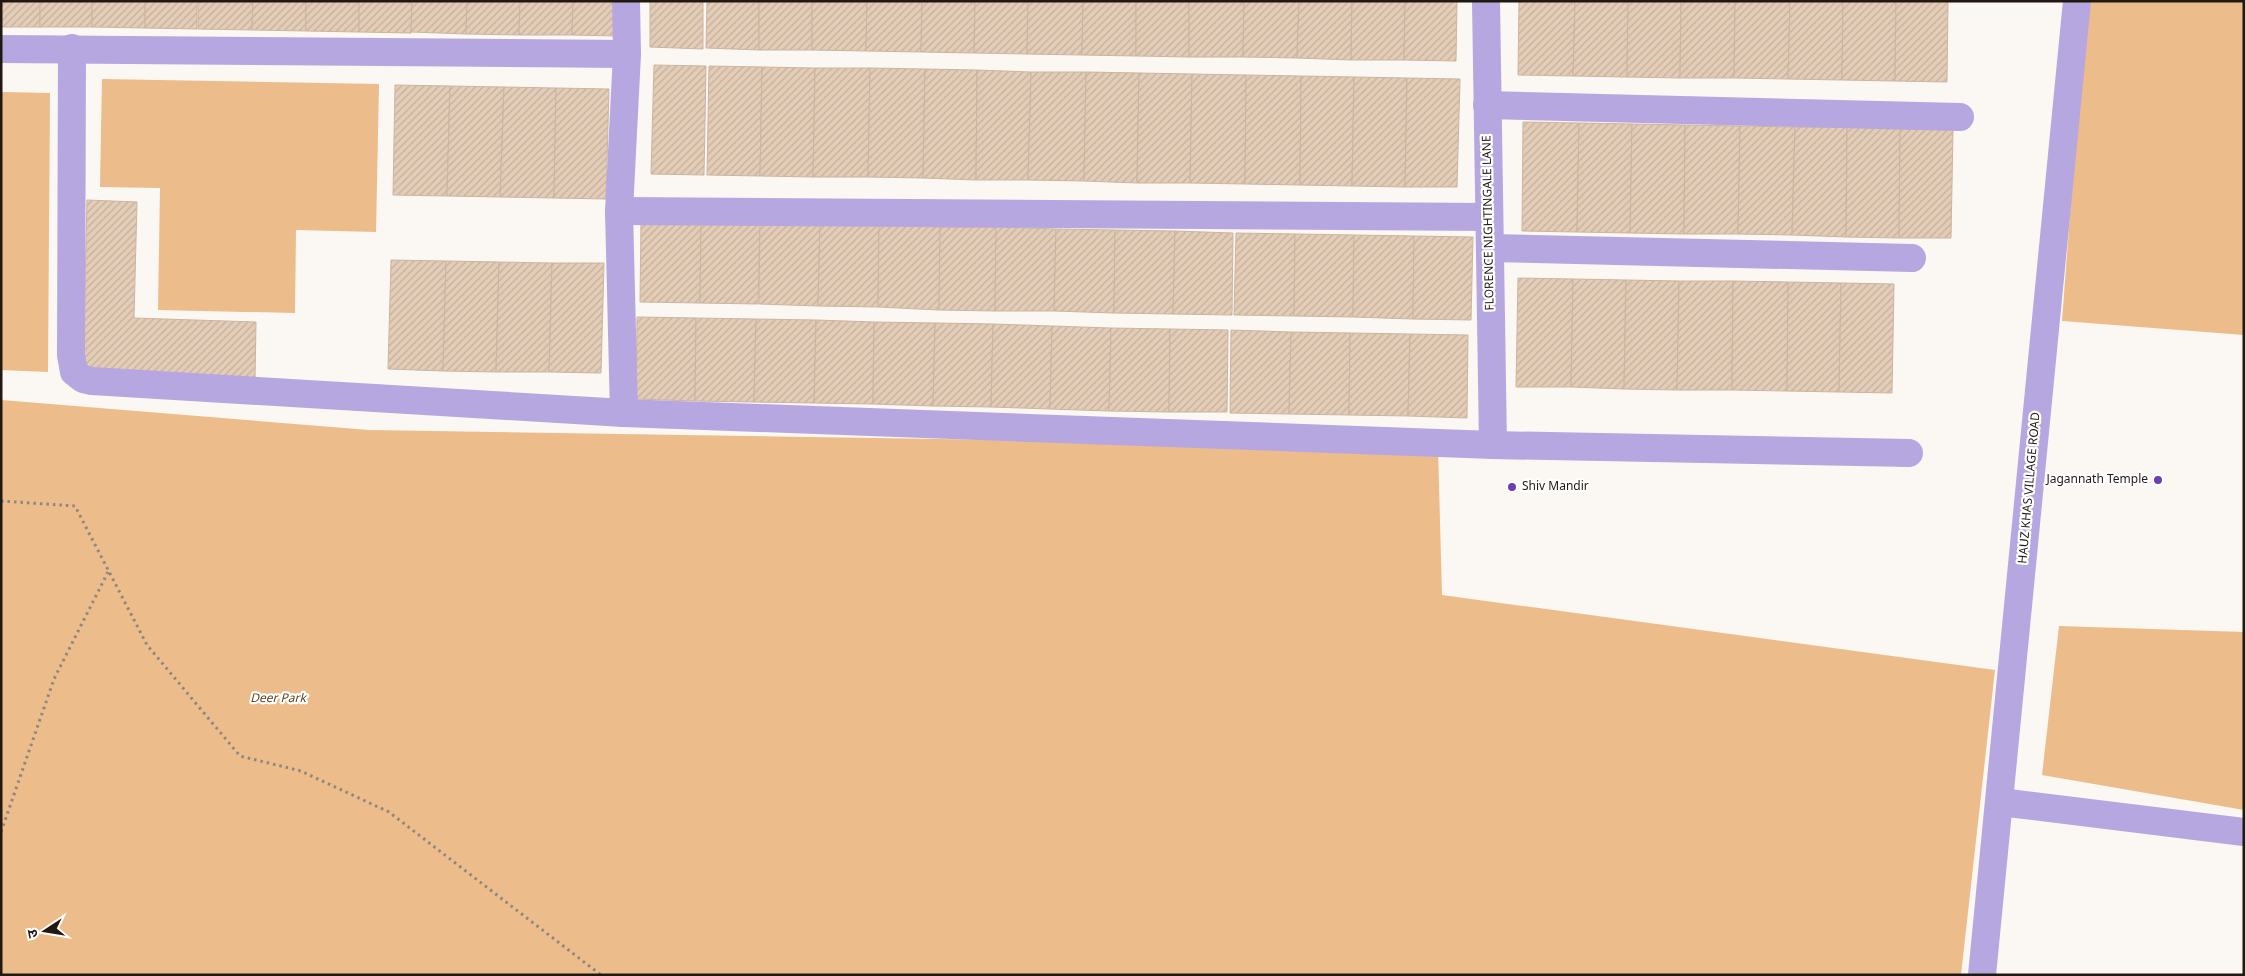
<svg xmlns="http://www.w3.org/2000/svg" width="2245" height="976" font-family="Georgia,'Noto Sans Devanagari',serif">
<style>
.green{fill:#edbc8b}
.building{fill:url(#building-hatch);stroke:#ccb5a0}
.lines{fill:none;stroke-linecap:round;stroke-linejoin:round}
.path{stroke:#8d8781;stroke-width:3;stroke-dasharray:2.5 4;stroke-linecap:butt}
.minor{stroke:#b7a7e0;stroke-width:28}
.poi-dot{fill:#6c3db5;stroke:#fff;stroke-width:2}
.labels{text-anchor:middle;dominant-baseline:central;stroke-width:4.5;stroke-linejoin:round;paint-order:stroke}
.street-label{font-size:12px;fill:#211911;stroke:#fff}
.poi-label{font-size:12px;fill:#211911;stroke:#fff;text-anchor:end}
.park-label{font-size:12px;font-style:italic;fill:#5f4223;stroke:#fff}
</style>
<defs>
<pattern id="building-hatch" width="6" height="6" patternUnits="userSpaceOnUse" patternTransform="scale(1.25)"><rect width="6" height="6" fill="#e4cdb7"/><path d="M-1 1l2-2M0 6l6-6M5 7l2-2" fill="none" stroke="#c3af9c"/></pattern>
</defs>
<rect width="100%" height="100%" fill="#fbf7f2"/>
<g class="green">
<path d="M2086,1H2244V335L2062,321Z"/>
<path d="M102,79L379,84L376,232L296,230L295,313L158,310L160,188L100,187Z"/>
<path d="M1,92L50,93L48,372L1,370Z"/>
<path d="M1,400L369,430L1438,447L1442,595L1995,670L1961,975H1Z"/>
<path d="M2059,626L2244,632V810L2042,775Z"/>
</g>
<g class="building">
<rect x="1" y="1" width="39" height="26"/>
<rect x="40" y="1" width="52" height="26"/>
<path d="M92,1H145V28L92,27Z"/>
<path d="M145,1H197V29L145,28Z"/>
<path d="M198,1H253L252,30L198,29Z"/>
<path d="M253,1H306V31L252,30Z"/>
<path d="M306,1H359V32L306,31Z"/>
<path d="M359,1H412L411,33L359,32Z"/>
<path d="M412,1H467L466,34L411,32Z"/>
<path d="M467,1H520L519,35L466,34Z"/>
<path d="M520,1H573L572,35H519Z"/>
<path d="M573,1H616L615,36L572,35Z"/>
<path d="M650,1H703V49L650,47Z"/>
<path d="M707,1H759V50L706,48Z"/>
<rect x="759" y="1" width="53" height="49"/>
<path d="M812,1H867L866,51L812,50Z"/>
<path d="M867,1H922L921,52L866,51Z"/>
<path d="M922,1H975L974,53L921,52Z"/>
<path d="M975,1H1028L1027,54L974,53Z"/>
<path d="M1028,1H1083L1082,55L1027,54Z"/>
<path d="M1083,1H1136V56L1082,55Z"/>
<path d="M1136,1H1189V57L1136,56Z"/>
<path d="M1189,1H1244L1243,57H1189Z"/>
<path d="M1244,1H1299L1297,58L1243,57Z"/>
<path d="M1299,1H1352L1351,60L1297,58Z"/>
<path d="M1352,1H1405L1404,60H1351Z"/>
<path d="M1405,1H1457L1456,61L1404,60Z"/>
<path d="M1519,1H1575L1573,76L1518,75Z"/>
<path d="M1575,1H1628L1627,77L1573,76Z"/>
<path d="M1628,1H1681L1680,78L1627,77Z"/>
<path d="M1681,1H1735L1734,78H1680Z"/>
<path d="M1735,1H1790L1788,79L1734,78Z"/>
<path d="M1790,1H1843L1842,80L1788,79Z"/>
<path d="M1843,1H1896L1895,81L1842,80Z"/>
<path d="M1896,1H1948L1947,82L1895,81Z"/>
<path d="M654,65L706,66L704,175L651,174Z"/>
<path d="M709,66L762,67L760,176L707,175Z"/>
<path d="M762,67L815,68L813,177L760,176Z"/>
<path d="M815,68H870L868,177H813Z"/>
<path d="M870,68L925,69L923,178L868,177Z"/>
<path d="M925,69L977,70L976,180L923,178Z"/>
<path d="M977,70L1031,72L1028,180H976Z"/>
<path d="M1031,72H1086L1084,181L1028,180Z"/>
<path d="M1086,72L1139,73L1137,183L1084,181Z"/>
<path d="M1139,73L1192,74L1190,183H1137Z"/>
<path d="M1192,74L1246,75L1245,184L1190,183Z"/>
<path d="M1246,75L1301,76L1300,185L1245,184Z"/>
<path d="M1301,76L1354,77L1352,186L1300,185Z"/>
<path d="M1354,77L1407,78L1405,187L1352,186Z"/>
<path d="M1407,78L1460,79L1457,187H1405Z"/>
<path d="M395,85L450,86L447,196L393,195Z"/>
<path d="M450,86L504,87L500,197L447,196Z"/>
<path d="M504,87L556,88L554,198L500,197Z"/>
<path d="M556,88L609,89L606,199L554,198Z"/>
<path d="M1523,122L1579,123L1577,232L1522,231Z"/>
<path d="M1579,123L1632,124L1630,233L1577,232Z"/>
<path d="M1632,124L1685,125L1684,234L1630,233Z"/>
<path d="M1685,125L1740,126L1738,234H1684Z"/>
<path d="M1740,126L1795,127L1792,235L1738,234Z"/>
<path d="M1795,127H1847L1846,237L1792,235Z"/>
<path d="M1847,127L1900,129L1899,238L1846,237Z"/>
<path d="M1900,129L1953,130L1951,238H1899Z"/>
<path d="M87,200L137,202L134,318L256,322L255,380L83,375Z"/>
<path d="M641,220L701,221L700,303L640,302Z"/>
<path d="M701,221L760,222L758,304L700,303Z"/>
<path d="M760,222L820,223L818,306L759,304Z"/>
<path d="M820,223L879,224L878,307L818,306Z"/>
<path d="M879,224L940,227L939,310L878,307Z"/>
<path d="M940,227H996L995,311L939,310Z"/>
<path d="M996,227L1056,229L1054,311H995Z"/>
<path d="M1056,229L1115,230L1114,313L1054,311Z"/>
<path d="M1115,230L1175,231L1173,314L1114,313Z"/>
<path d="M1175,231L1233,233L1232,315L1173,314Z"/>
<path d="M1236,233L1295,234L1294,316L1234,315Z"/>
<path d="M1295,234L1354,235L1353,317L1294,316Z"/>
<path d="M1354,235L1414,236L1413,319L1353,317Z"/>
<path d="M1414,236L1473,237L1471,320L1413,319Z"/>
<path d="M391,260L446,261L443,371L388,369Z"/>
<path d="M446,261L499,262L496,372L443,371Z"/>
<path d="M499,262L552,263L549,372H496Z"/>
<path d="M552,263H604L601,373L549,372Z"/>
<path d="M1518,278L1573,279L1571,387H1516Z"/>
<path d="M1573,279L1626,280L1624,389L1571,387Z"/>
<path d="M1626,280L1679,281L1677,390L1624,389Z"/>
<path d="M1679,281H1733L1732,390H1677Z"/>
<path d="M1733,281L1788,282L1787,391L1732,390Z"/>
<path d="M1788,282L1841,283L1839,392L1787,391Z"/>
<path d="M1841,283L1894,284L1892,393L1839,392Z"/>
<path d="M637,317L696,318L695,401L636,399Z"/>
<path d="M696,318L756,319L754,402L695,401Z"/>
<path d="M756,319L816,320L814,403L754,402Z"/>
<path d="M816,320L874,322L873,404L814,403Z"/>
<path d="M874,322L935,323L933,406L873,404Z"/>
<path d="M935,323L993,324L991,407L933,406Z"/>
<path d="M993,324L1052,326L1050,409L991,407Z"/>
<path d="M1052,326L1111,328L1109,411L1050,409Z"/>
<path d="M1111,328L1170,329L1169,412L1109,411Z"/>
<path d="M1170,329L1228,330L1227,412H1169Z"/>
<path d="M1231,330L1291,332L1289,414L1230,413Z"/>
<path d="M1291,332L1350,333L1349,415L1289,414Z"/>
<path d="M1350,333L1410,334L1408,416L1349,415Z"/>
<path d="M1410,334L1468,335L1467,418L1408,416Z"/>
</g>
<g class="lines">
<g class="path">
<path d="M1,501L75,506L147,645L240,756L301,771L389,812L601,975"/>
<path d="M1,832L54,679L108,572"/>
</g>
<g class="minor">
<path d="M1486,1L1493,445"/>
<path d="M72,48L71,355L74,372L83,379L92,381L624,413L1493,445L1909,453"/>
<path d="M1,49L627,54"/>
<path d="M1487,105L1960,117"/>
<path d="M619,211L1489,217"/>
<path d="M1490,248L1912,258"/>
<path d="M624,413L619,211L627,54L626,1"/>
<path d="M2000,802L2244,832"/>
<path d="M1982,975L2077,1"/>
</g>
</g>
<g class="poi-dot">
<circle cx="2158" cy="480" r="5"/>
<circle cx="1512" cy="487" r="5"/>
</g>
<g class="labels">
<g class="street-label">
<text transform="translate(1489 223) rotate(-91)">FLORENCE NIGHTINGALE LANE</text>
<text transform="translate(2030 488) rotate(-85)">HAUZ KHAS VILLAGE ROAD</text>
</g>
<g class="poi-label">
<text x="2148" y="480">Jagannath Temple</text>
<text x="1522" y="487" text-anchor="start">Shiv Mandir</text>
</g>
<g class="park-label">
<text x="278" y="699">Deer Park</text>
</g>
</g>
<rect width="2245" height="976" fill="none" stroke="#211911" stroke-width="5"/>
<g transform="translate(45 931) rotate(258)" stroke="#ffffff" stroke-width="4" paint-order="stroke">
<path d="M0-4L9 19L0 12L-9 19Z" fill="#211911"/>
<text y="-8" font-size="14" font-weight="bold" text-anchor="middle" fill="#211911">उ</text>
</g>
</svg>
